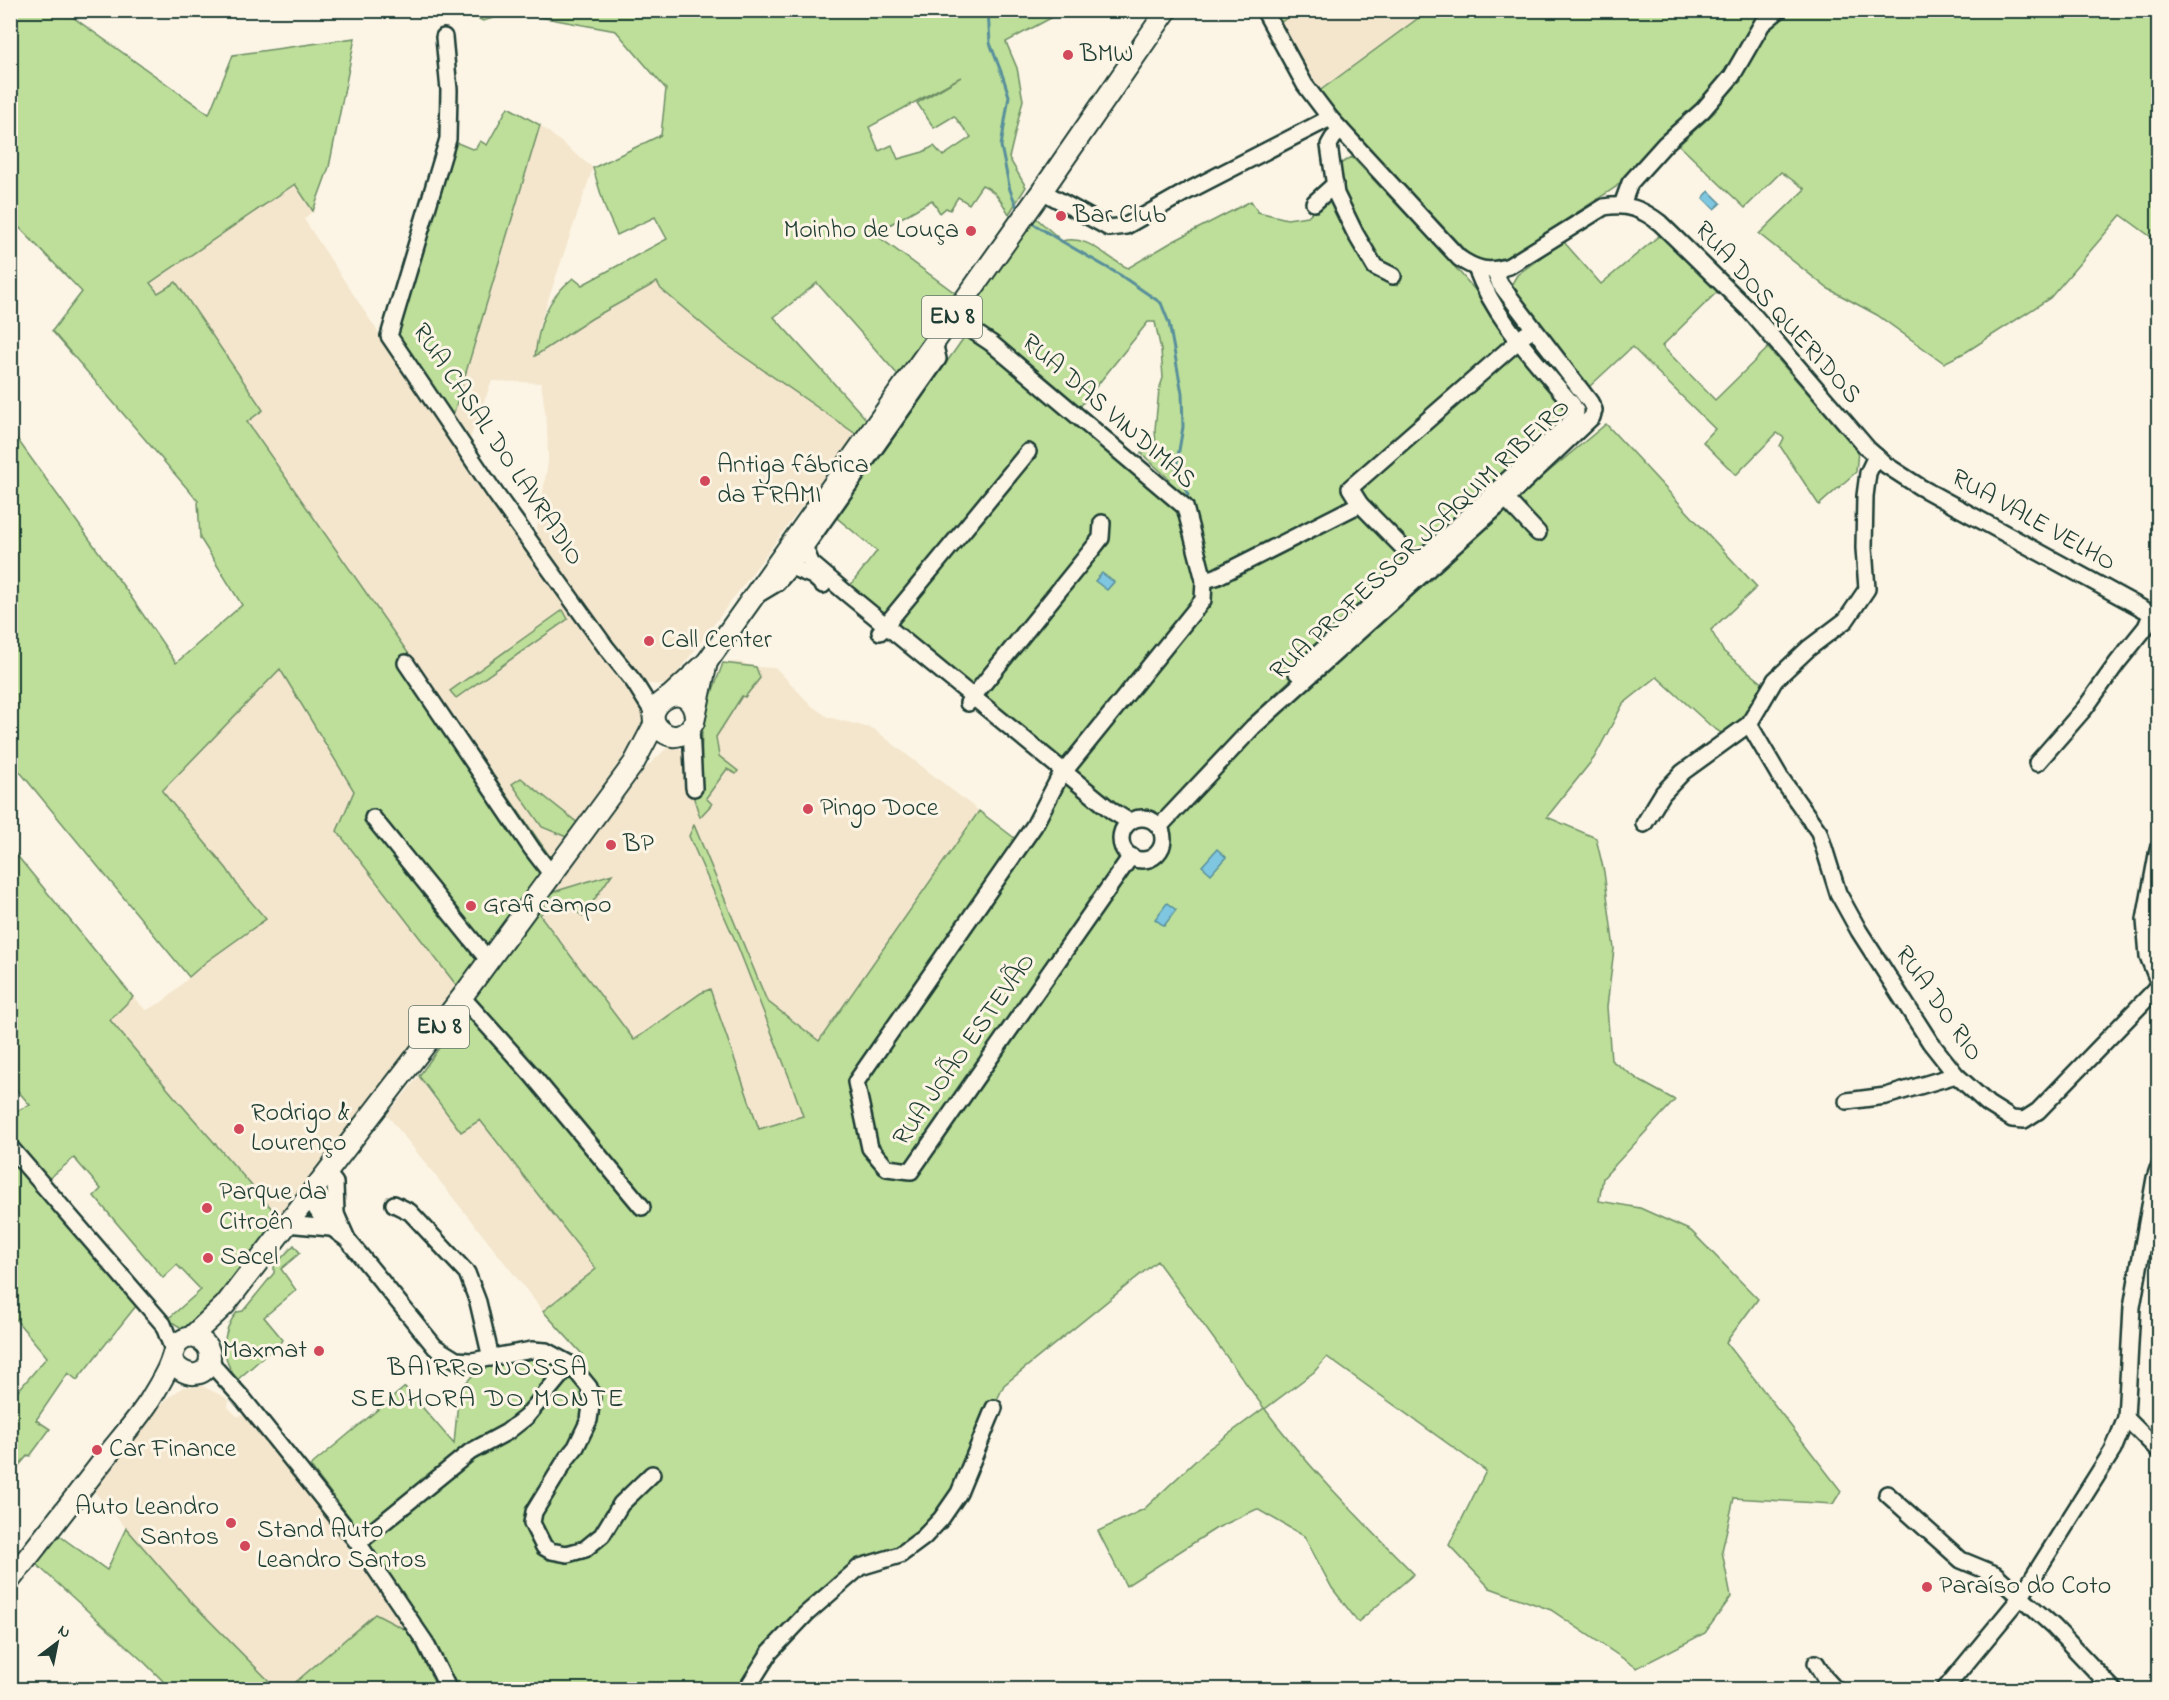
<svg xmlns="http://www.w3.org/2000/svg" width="2169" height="1700" font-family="'Indie Flower',sans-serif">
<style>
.built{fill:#f4e6cd}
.green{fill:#bddf99;stroke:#6e8e66;stroke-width:1.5;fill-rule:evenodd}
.water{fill:#7fc6e0;stroke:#598f9b;stroke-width:1.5}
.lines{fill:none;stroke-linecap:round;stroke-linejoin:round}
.stream{stroke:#598f9b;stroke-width:3}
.minor-casing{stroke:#1f3d34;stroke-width:20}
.major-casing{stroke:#1f3d34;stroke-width:24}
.minor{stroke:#fcf5e5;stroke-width:15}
.major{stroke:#fcf5e5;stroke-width:20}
.poi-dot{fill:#d1495b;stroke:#fcf5e5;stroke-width:2}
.labels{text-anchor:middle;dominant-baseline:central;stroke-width:6;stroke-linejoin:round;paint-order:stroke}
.shield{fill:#fcf5e5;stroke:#617469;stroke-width:1.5}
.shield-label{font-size:24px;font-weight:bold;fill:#1f3d34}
.poi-label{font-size:26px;fill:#1f3d34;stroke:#fcf5e5;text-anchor:start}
.street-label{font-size:26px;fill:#1f3d34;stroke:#fcf5e5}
.neighbourhood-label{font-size:27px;letter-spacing:1.5px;fill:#1f3d34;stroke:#fcf5e5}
</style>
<rect width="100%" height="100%" fill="#fcf5e5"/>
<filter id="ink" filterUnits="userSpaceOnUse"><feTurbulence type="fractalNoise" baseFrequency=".0167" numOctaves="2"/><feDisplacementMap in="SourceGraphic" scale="12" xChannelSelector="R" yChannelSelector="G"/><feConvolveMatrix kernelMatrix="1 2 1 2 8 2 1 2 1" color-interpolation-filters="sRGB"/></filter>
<g filter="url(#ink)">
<g class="built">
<path d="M1296,11H1428L1318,92L1280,23Z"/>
<path d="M540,125L593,168L538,330L535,355L591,319L657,282L727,345L856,434L671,682L664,685L649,684L640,679L624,661L546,552L536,533L548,462L547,425L541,383L492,381L469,441L452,419Z"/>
<path d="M295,184L313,211L304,219L386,344L448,435L646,713L645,725L553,861L150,283Z"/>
<path d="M242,605L354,792L442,965L457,986L359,1115L285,1220L272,1209L172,1094L110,1020L133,997L146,1010L162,1002L206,962L240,889L227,869L111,730L141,693Z"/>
<path d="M738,662L756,667L776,668L812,706L828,717L874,729L979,811L791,1082L803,1116L759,1129L710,989L701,993L634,1040L537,910L641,772L668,747L681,749L701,778L702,729L712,691L723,663Z"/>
<path d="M419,1076L430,1093L461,1132L479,1120L596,1269L543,1311L387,1115Z"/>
<path d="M202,1386L225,1397L229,1401L228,1407L237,1416L244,1415L342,1537L408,1631L440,1689H277L189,1600L92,1489L153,1414L167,1399L183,1387Z"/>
</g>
<g class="green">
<path d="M474,10L1064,11L1006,42L1017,68L1023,100L1009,158L1026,187L1009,214C1001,201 996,191 982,185L969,204L958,197L950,210L946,208L940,213L932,200L891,224L876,235L955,293L898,375L817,283L774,317L867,420L856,434L727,345L661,289L657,282L591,319L535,356C539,323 546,300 573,278L582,285L667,239L655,217L617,235L605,208L593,168L661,135L666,89L616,31L534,16H500L483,21L473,16ZM961,77L917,103L934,128L954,116L971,137L943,156L934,146L923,152L898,159L892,145L879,151L869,127Z"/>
<path d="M11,11H64L209,114L233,55L355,38L329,167L313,211L295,184L150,283L158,293L176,282L263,410L247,422L553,861L457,986L337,831L354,791L280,669L162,791L227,869L240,889L266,919L206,962L189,977L11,761L10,429L129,594L176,663L242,605L200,538L198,501L52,331L82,292L11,219Z"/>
<path d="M1272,11H1296L1280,23Z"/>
<path d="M1428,11H2158V242L2121,215L2050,298L1966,352L1944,363L1877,315L1827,288L1759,234L1805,189L1781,172L1745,208L1679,145L1715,112L1713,105L1730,85L1736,86L1741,81L1740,71L1755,52L1749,48L1665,144H1654L1616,187L1508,258L1497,263L1473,259L1318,92Z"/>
<path d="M508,107L540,125L452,419L469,441H460L389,336L448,139L472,149L476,148L480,141L487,145Z"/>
<path d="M1352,157L1448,259L1482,298L1568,408L1562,419L1430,541L1407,572L1275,694L1202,770L1207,774L1401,594L1606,424L1757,587L1711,630L1723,651L1770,689L1729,738L1712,727L1657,677L1623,704L1594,758L1547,817L1596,838L1604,872L1614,949L1607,1007L1611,1060L1642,1082L1675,1100L1603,1178L1599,1201L1640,1208L1691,1231L1758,1299L1726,1342L1841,1491L1833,1504L1734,1498L1722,1551L1731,1597L1705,1633L1637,1668L1551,1610L1490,1588L1449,1545L1486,1471L1327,1357L1314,1372L1265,1409C1309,1469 1362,1521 1414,1574L1358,1622L1332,1588L1304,1536L1257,1509L1215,1529L1126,1586L1098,1531L1144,1509L1207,1450L1264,1408L1157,1261L1004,1385L941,1519L900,1555L860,1567L745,1689H457L446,1667L353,1522L310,1466L405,1387L454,1444L459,1390L473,1375V1368L532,1350L570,1364L582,1354L543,1311L596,1269L480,1120L461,1132L419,1076L550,893L612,874L583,916L554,897L540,915L634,1040L701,993L710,989L759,1129L803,1116L791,1082L738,947L689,836L694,825L767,1001L819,1041L979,811L1021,843L1059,778L1123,830C1113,881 1187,852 1155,824C1149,818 1141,818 1133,820L845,592L877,551L837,518L970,329L969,309L1035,217L1062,241C1088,234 1106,258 1128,268L1172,242L1251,201L1258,212L1275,216L1287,219L1308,216L1325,199L1333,168ZM1148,322H1155L1161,350L1163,378L1159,390L1155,429L1156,449L1141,453L1169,479L1168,491L1075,413Z"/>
<path d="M1660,235L1718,291L1662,346L1715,400L1768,348L1858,451L1856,472L1819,505L1780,446L1784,438L1777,433L1736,475L1703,442L1715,429L1632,347L1589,387L1510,287L1517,275L1563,241L1601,284Z"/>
<path d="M563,610L568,619L456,698L450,691Z"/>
<path d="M723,663L756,667L760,678L745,697L742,696L716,737L719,756L738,771L736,774L727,769L706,798L712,804L700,817L694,799L701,772L702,729L706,709Z"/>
<path d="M521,778L579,824L569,838L542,827L512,784Z"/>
<path d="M10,847L133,997L110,1020L172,1094L272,1209L285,1220L235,1285L185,1330L170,1321L169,1318L201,1290L177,1265L163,1278L94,1196L101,1189L74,1158L47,1180L45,1175L11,1140V1113L30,1105L11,1083Z"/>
<path d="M17,1162L136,1306L77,1380L68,1373L36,1420L50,1429L30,1456L28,1455L16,1469L11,1467V1399L47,1357L11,1314L10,1169Z"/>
<path d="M294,1245L300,1253L281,1269L296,1290L264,1317L283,1340L237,1380C221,1359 220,1333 237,1312L243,1311L274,1273V1266Z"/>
<path d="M126,1528L189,1600L277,1689H171L145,1663L36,1564L57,1534L107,1570Z"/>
<path d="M375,1614L408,1631L435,1674L440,1689L294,1690L291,1686Z"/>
</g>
<g class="water">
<path d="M1709,191L1721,203L1714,209L1703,198Z"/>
<path d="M1102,573L1114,582L1107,590L1095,581Z"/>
<path d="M1217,849L1226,857L1211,874L1202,866Z"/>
<path d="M1167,903L1176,910L1164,926L1155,919Z"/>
</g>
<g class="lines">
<g class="stream">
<path d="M988,10L990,43L1003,77L1009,96L1001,146L1010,190L1017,207"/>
<path d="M1032,223L1056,238L1120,275L1161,303L1169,323L1182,393L1183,427L1176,468L1188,495"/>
</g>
<g class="minor-casing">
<g id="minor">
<path d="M1264,10L1305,85L1330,118L1459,258C1476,270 1489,273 1509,266L1604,207C1627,203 1642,209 1660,223L1749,310L1868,449L1886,465L1920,487L2158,617"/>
<path d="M444,37L449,90L448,139L389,336L495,493L605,646L634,682L654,714"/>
<path d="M1341,130L1333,138L1329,145L1336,194L1355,233L1375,267L1393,276"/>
<path d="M1042,191L1109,228L1126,226L1184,193L1330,118"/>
<path d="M1314,203L1335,184"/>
<path d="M1622,205L1630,183L1665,144L1703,110L1732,76L1762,24L1779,10"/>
<path d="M952,317L991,343L1185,507L1204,580L1203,600L1059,778L1034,826L856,1082L870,1148L887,1168L911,1171L1131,856"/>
<path d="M1506,499L1538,533"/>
<path d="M805,548L811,563L845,592L1112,811L1130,822"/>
<path d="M1417,562L1360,504L1350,488L1526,334"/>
<path d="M791,567L813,576L823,585"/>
<path d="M1204,580L1216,577L1360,504"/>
<path d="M757,595L777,583L791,567L938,359L934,342"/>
<path d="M880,632L1028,452"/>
<path d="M406,663L532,849L552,875"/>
<path d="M1297,673L1575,418L1576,411L1572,404C1537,362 1495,320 1476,268"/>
<path d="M968,703L1094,547L1101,538L1102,523"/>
<path d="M1749,724L1780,777L1819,832L1838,893L1859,931L1930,1042L1956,1075L1988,1104L2012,1119L2024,1120L2038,1111L2158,987"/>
<path d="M691,728L694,788"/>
<path d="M2037,763L2085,708L2117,663L2146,627L2152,613"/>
<path d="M373,818L489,961"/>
<circle cx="1142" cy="839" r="21"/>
<path d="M1644,824L1663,793L1683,772L1749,724L1775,680L1809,648L1846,620L1867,589L1864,548L1865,496L1868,473L1876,456"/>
<path d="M1159,827L1253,727L1506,499L1592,417L1594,410L1590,402L1500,284L1495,271"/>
<path d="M2158,849L2145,920L2148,956L2158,981"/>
<path d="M462,997L532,1075L642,1207"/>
<path d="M1847,1101L1886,1096L1956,1075"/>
<path d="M10,1147L163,1324L173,1350"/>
<path d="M327,1173L335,1183L336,1214"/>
<path d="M309,1195L324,1202L336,1214L347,1239L435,1347L456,1360L472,1361L532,1350L546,1351L570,1364L589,1387L592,1399L589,1420L576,1447L567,1458L534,1512L532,1523L544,1547L551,1551L567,1554L585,1549L602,1535L621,1504L652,1474"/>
<path d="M309,1195C317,1215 329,1227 347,1239"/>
<path d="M394,1204L410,1212L467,1273L478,1302L491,1358"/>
<path d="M286,1224L330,1228"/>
<path d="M210,1357L215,1368L244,1400L358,1543L425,1642L449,1690"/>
<path d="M2126,1418L2158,1450"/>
<path d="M1887,1494L1961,1560L1995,1574L2053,1626L2114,1690"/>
<path d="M358,1543L470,1452L507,1432L526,1417L570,1364"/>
<path d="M1816,1663L1825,1678L1836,1690"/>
<path d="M746,1690L770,1652L806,1614L860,1567L900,1555L923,1538L941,1519L959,1493L994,1408"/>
<path d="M1944,1690L2020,1598L2113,1450L2126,1418L2132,1307L2155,1178L2158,1169"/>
</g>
</g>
<g class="major-casing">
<g id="major">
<path d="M670,696L707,662L1042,191L1167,10"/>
<path d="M695,715C687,672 632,711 663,732C675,741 688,734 694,722L707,662"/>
<path d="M191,1337L225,1305L462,997L634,763L655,723"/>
<path d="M10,1580C41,1541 72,1501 102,1462C118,1441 136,1422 150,1400C157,1388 167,1373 171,1360C174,1353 173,1346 181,1341C193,1332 210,1342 210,1357C209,1380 181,1379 172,1359"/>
</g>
</g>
<use href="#minor" class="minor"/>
<use href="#major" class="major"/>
</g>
</g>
<g class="poi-dot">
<circle cx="1068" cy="55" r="6"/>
<circle cx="1061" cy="216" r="6"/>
<circle cx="971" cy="231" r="6"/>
<circle cx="705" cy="481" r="6"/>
<circle cx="649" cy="641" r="6"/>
<circle cx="808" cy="809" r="6"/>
<circle cx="611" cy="845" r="6"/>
<circle cx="471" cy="906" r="6"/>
<circle cx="239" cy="1129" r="6"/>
<circle cx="207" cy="1208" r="6"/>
<circle cx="208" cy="1258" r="6"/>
<circle cx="319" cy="1351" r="6"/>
<circle cx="97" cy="1450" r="6"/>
<circle cx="231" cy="1523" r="6"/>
<circle cx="245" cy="1546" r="6"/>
<circle cx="1927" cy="1587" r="6"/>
</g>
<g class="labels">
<g class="shield">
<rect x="922" y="296" width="60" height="42" rx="4.5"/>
<rect x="409" y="1006" width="60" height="42" rx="4.5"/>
</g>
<g class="shield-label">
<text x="952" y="317">EN 8</text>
<text x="439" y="1027">EN 8</text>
</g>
<g class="poi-label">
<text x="1080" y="55">BMW</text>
<text x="1073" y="216">Bar Club</text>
<text x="959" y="231" text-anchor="end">Moinho de Louça</text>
<text x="717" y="466">Antiga fábrica<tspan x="717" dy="30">da FRAMI</tspan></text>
<text x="661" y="641">Call Center</text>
<text x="820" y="809">Pingo Doce</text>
<text x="623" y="845">BP</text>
<text x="483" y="906">Graficampo</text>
<text x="251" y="1114">Rodrigo &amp;<tspan x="251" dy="30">Lourenço</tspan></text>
<text x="219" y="1193">Parque da<tspan x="219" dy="30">Citroên</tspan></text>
<text x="220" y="1258">Sacel</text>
<text x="307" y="1351" text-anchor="end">Maxmat</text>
<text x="109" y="1450">Car Finance</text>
<text x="219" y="1508" text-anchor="end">Auto Leandro<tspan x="219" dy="30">Santos</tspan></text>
<text x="257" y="1531">Stand Auto<tspan x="257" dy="30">Leandro Santos</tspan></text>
<text x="1939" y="1587">Paraíso do Coto</text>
</g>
<g class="street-label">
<text transform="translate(1777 313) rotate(48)">RUA DOS QUERIDOS</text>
<text transform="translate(1108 412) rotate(41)">RUA DAS VINDIMAS</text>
<text transform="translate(497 445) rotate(56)">RUA CASAL DO LAVRADIO</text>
<text transform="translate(2033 521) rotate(29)">RUA VALE VELHO</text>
<text transform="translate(1421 540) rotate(-43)">RUA PROFESSOR JOAQUIM RIBEIRO</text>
<text transform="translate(1938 1004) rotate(55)">RUA DO RIO</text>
<text transform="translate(965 1050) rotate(-55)">RUA JOÃO ESTEVÃO</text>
</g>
<g class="neighbourhood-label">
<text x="488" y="1368">BAIRRO NOSSA<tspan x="488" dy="31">SENHORA DO MONTE</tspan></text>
</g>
</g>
<rect width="2169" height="1700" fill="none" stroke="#fcf5e5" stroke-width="36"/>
<rect x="18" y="18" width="2133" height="1664" fill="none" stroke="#1f3d34" stroke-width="2" filter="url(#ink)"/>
<g transform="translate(57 1643) rotate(32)" stroke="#fcf5e5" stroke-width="4.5" paint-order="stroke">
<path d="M0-4.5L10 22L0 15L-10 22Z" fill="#1f3d34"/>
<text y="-9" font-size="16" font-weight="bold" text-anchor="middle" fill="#1f3d34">N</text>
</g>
</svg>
